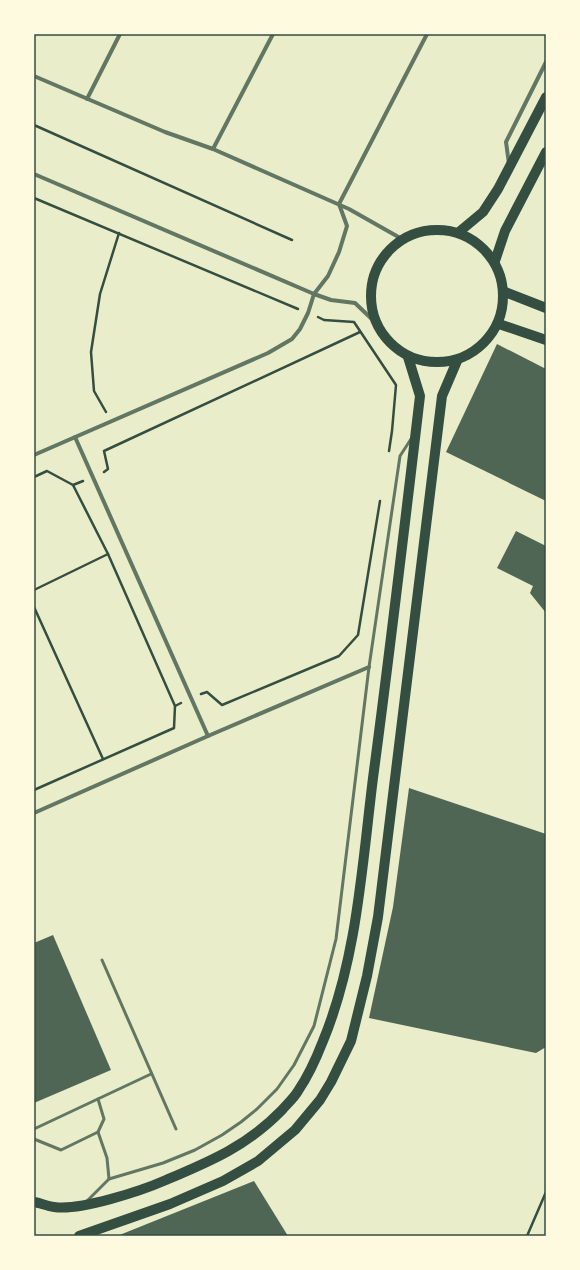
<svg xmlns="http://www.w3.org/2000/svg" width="580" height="1270" font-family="Inter,sans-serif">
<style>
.building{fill:#4f6655}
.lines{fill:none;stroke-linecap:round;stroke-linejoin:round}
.path{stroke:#344e41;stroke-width:2.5}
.service{stroke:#617663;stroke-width:3}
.minor{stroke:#617663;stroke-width:4}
.primary{stroke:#344e41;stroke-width:10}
.neatline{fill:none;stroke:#344e41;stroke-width:1.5}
</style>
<rect width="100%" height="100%" fill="#e9edc9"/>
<g class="building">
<path d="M497,344L546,369V501L446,452Z"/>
<path d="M516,531L546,546V613L530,593L533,586L497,568Z"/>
<path d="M409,788L546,834V1047L536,1053L369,1018L393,907Z"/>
<path d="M53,935L111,1070L34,1103V943Z"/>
<path d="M254,1181L288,1236H119L122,1234Z"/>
</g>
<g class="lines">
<g class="path">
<path d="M34,125L292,240"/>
<path d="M34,198L298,309"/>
<path d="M318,317L324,320L354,322L396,385L392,431L389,451"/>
<path d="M106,412L94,391L91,352L100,294L119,233"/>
<path d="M104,472L108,469L104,451L360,332"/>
<path d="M34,477L47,471L73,485"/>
<path d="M108,554L175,706"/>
<path d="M34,590L108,554L73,485L83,481"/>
<path d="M34,607L103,759"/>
<path d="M201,694L207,692L222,705L339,656L358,635L380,501"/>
<path d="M34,790L174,728L175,706L181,703"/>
<path d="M527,1236L546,1192"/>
</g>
<g class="service">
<path d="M102,960L176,1129"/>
<path d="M34,1129L151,1074"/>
<path d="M98,1132L107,1158L109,1179"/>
<path d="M34,1139L61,1150L98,1132L104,1119L98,1099"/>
<path d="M87,1201L109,1179L163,1163L195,1150L222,1135L241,1122L257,1109L277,1089L294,1065L314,1026L336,939L369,667L400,456L411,439"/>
</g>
<g class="minor">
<path d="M34,76L165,132L213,149L349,209L402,239"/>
<path d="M87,99L120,34"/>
<path d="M213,149L273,34"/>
<path d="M509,164L506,142L546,62"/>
<path d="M34,174L314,294L331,300L355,303L376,323"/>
<path d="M339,204L427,34"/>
<path d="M75,437L208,736"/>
<path d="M34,455L268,353L292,339L300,329L308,313L314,294L328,276L339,252L347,226L339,204"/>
<path d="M34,813L208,736L369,667"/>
</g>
<g class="primary">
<circle cx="437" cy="296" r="66"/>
<path d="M459,232L483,212L498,189L546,97"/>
<path d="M495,261L505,231L546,152"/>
<path d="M505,292L546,308"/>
<path d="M499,324L546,340"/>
<path d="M34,1202C40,1203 47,1206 54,1207C80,1211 141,1191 166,1180C211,1161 247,1146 282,1110C287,1104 294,1098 298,1091C309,1075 316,1059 323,1041C357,959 362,866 373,778C390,651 405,523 420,396L408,357"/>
<path d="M79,1236L170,1204L223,1181L258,1161L295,1130L320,1100L331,1082L351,1041L367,976L378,917L442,396L457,361"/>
</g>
</g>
<rect width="580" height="1270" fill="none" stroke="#fefae0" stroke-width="70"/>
<rect x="35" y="35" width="510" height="1200" class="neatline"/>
</svg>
